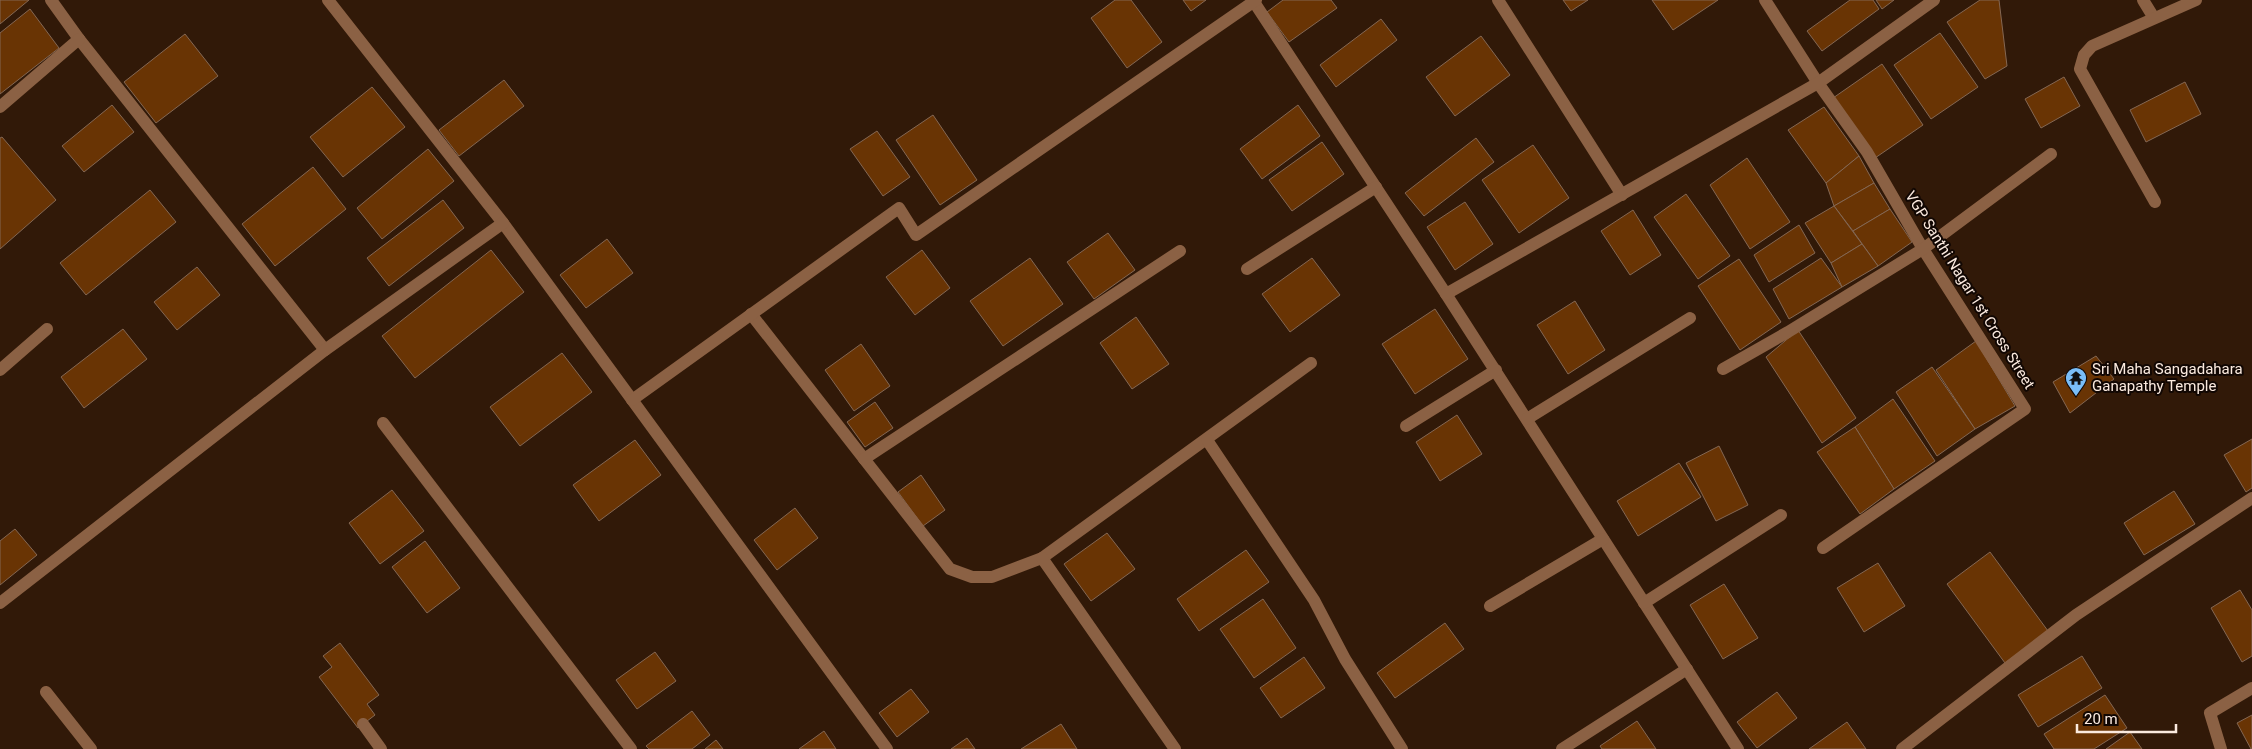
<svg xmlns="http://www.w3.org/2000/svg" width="2252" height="749" font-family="Roboto,sans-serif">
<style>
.building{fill:#693404;stroke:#846753}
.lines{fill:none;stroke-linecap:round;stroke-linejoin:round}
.minor{stroke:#8b6144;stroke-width:12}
.labels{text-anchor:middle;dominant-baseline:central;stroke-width:4;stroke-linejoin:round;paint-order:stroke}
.street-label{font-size:15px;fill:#fbeadf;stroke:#110703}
.poi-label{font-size:15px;fill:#fbeadf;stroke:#110703;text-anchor:start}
</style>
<rect width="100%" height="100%" fill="#311908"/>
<g class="building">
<path d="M0,0H29L0,24Z"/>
<path d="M1115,0H1131L1162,42L1127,68L1091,18Z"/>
<path d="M1183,0H1206L1191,11Z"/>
<path d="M1283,0H1331L1337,8L1289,42L1267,12Z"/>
<path d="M1563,0H1588L1571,11Z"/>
<path d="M1652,0H1718L1673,30Z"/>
<path d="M1850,0H1873L1879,9L1822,51L1807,31Z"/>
<path d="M1876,0H1894L1882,9Z"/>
<path d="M1980,0H1999L2007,66L1985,79L1947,22Z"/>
<path d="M30,9L59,48L0,94V33Z"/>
<path d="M1381,19L1397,40L1336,87L1320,65Z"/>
<path d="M1940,33L1978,87L1931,119L1894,65Z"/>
<path d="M185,34L218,76L156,123L124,82Z"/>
<path d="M1481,36L1510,75L1455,116L1426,77Z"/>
<path d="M1882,64L1923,125L1875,158L1833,98Z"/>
<path d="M2064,77L2080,106L2041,128L2025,99Z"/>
<path d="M504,80L524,106L459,156L439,130Z"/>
<path d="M2185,82L2201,114L2146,142L2130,110Z"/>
<path d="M372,87L405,127L343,177L310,137Z"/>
<path d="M112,105L134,132L84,172L62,146Z"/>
<path d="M1298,105L1320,136L1262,179L1240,149Z"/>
<path d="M1824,107L1859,156L1826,183L1788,130Z"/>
<path d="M933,115L977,180L940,205L896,140Z"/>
<path d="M877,131L910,177L883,196L850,149Z"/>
<path d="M2,137L56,200L0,249V138Z"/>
<path d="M1476,138L1494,162L1424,216L1405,193Z"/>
<path d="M1322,142L1344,174L1292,211L1269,180Z"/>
<path d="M1533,145L1569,198L1519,233L1482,180Z"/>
<path d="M428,149L454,181L382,239L357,208Z"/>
<path d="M1859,156L1874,183L1834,206L1826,183Z"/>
<path d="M1747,158L1790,222L1750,249L1710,185Z"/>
<path d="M313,167L346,209L275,266L242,224Z"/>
<path d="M1874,183L1890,209L1853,231L1834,206Z"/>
<path d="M150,190L176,222L86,295L60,263Z"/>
<path d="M1686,194L1730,256L1698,279L1654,217Z"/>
<path d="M443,200L464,228L389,286L367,258Z"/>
<path d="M1465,202L1493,244L1455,270L1427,227Z"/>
<path d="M1834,206L1862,244L1831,263L1805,223Z"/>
<path d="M1890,209L1912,242L1878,266L1853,231Z"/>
<path d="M1633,210L1661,255L1630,275L1601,231Z"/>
<path d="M1799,225L1815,253L1769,282L1754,255Z"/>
<path d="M1108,233L1135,270L1094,299L1067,262Z"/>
<path d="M607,239L633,273L586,308L560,275Z"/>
<path d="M1862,244L1878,266L1842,287L1831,263Z"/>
<path d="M491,250L524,292L415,378L382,336Z"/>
<path d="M922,250L950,288L915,315L886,277Z"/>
<path d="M1030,258L1063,304L1003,346L970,301Z"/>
<path d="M1312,258L1340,295L1290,332L1262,294Z"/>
<path d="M1821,258L1842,287L1789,319L1773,289Z"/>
<path d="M1739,259L1781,322L1740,350L1698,286Z"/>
<path d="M197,267L220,295L177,330L154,302Z"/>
<path d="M1575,301L1605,350L1568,374L1537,325Z"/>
<path d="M1435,309L1468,359L1415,394L1382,344Z"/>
<path d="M1136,317L1169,364L1132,389L1100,343Z"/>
<path d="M123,329L147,359L84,408L61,377Z"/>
<path d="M1798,330L1856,418L1822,443L1766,357Z"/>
<path d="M1976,341L2015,406L1975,429L1936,370Z"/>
<path d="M861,344L890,386L854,411L825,370Z"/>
<path d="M562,353L592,392L520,446L490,407Z"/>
<path d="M2096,356L2114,379L2070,413L2053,382Z"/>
<path d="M1932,367L1975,429L1937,456L1896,392Z"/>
<path d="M1893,399L1935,461L1894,489L1855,427Z"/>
<path d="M875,402L893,428L865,447L847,422Z"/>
<path d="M1457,415L1482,454L1440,481L1416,442Z"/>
<path d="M1855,427L1894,489L1860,514L1817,452Z"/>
<path d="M2252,439V488L2246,492L2224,455Z"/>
<path d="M635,440L661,475L599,521L573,485Z"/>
<path d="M1719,446L1748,505L1716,521L1686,463Z"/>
<path d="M1679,463L1701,497L1638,536L1617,501Z"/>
<path d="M921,475L945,510L923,526L898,492Z"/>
<path d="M392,490L424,531L380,564L349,523Z"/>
<path d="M2174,491L2195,524L2144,555L2124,523Z"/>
<path d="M795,508L818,538L777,570L754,540Z"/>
<path d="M15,529L37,555L0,585V541Z"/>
<path d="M1107,533L1135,569L1091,601L1064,564Z"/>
<path d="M425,541L460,588L427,613L392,567Z"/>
<path d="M1246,550L1269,582L1199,631L1177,599Z"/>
<path d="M1990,552L2048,631L2005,663L1947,584Z"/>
<path d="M1878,563L1905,606L1864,632L1837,588Z"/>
<path d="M1724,584L1758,638L1723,659L1690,605Z"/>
<path d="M2240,590L2252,610V656L2242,662L2211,608Z"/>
<path d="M1263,599L1296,648L1254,678L1220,629Z"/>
<path d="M1445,623L1464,649L1395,698L1377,673Z"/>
<path d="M340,643L379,695L367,704L375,715L358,728L319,677L332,667L323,656Z"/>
<path d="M655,652L676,681L637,709L616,680Z"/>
<path d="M2082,656L2102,688L2038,727L2018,695Z"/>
<path d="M1304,657L1325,688L1281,718L1260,688Z"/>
<path d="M911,689L929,712L897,737L879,713Z"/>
<path d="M1777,692L1797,718L1757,748L1737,722Z"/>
<path d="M2105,695L2127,728L2094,749H2054L2044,734Z"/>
<path d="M692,711L710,735L692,749H649L646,746Z"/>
<path d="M2252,715V749H2251L2237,723Z"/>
<path d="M1637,721L1656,749H1602L1600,746Z"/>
<path d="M1847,722L1866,749H1809Z"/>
<path d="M1061,724L1077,749H1021Z"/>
<path d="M824,731L836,749H799Z"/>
<path d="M2130,732L2142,749H2106Z"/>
<path d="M967,738L975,749H951Z"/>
<path d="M716,740L723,749H705Z"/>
</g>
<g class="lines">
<g class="minor">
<path d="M51,0L79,39L325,350"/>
<path d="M328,0L503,223L887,749"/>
<path d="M1498,0L1622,195"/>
<path d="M1765,0L1818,83L1867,152L1923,249L2025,409L1823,548"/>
<path d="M2143,0L2154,18"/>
<path d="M1254,2L1446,294L1738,749"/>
<path d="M0,107L79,39"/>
<path d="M2155,202L2080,69L2084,55L2092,46L2196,0"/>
<path d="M1247,269L1376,187"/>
<path d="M1446,294L1818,83L1934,0"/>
<path d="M751,314L950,569L972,577H992L1042,558L1311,363"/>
<path d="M1723,369L1788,332L1923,249L2051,154"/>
<path d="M0,370L47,329"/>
<path d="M632,400L899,208L916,235L1256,0"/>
<path d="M1527,419L1690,318"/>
<path d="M383,423L631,749"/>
<path d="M1406,426L1496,370"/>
<path d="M1207,440L1314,600L1345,659L1402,749"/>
<path d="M864,459L1180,251"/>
<path d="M1042,558L1175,749"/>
<path d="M0,603L325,350L503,223"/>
<path d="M1644,603L1781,515"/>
<path d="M1490,606L1603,539"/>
<path d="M46,692L91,749"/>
<path d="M363,724L381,749"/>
<path d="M1562,749L1687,669"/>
<path d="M1902,749L2076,615L2252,498"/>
<path d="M2221,749L2210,713L2252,688"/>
</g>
</g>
<defs>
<g id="temple-pin" transform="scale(1.125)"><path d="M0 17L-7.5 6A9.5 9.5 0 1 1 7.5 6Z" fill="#7abef8" stroke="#110703"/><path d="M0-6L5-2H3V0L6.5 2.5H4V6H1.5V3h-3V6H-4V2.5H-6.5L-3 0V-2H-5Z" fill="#111"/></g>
</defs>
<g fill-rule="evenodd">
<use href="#temple-pin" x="2076" y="378"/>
</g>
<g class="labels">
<g class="street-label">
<text transform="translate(1970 290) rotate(58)">VGP Santhi Nagar 1st Cross Street</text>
</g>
<g class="poi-label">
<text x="2092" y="369">Sri Maha Sangadahara<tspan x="2092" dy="17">Ganapathy Temple</tspan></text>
</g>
</g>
<path d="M2077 724v8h99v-8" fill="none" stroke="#fbeadf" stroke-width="2.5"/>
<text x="2084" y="724" font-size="15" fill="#fbeadf" stroke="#110703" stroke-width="4" paint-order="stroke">20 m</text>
</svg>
